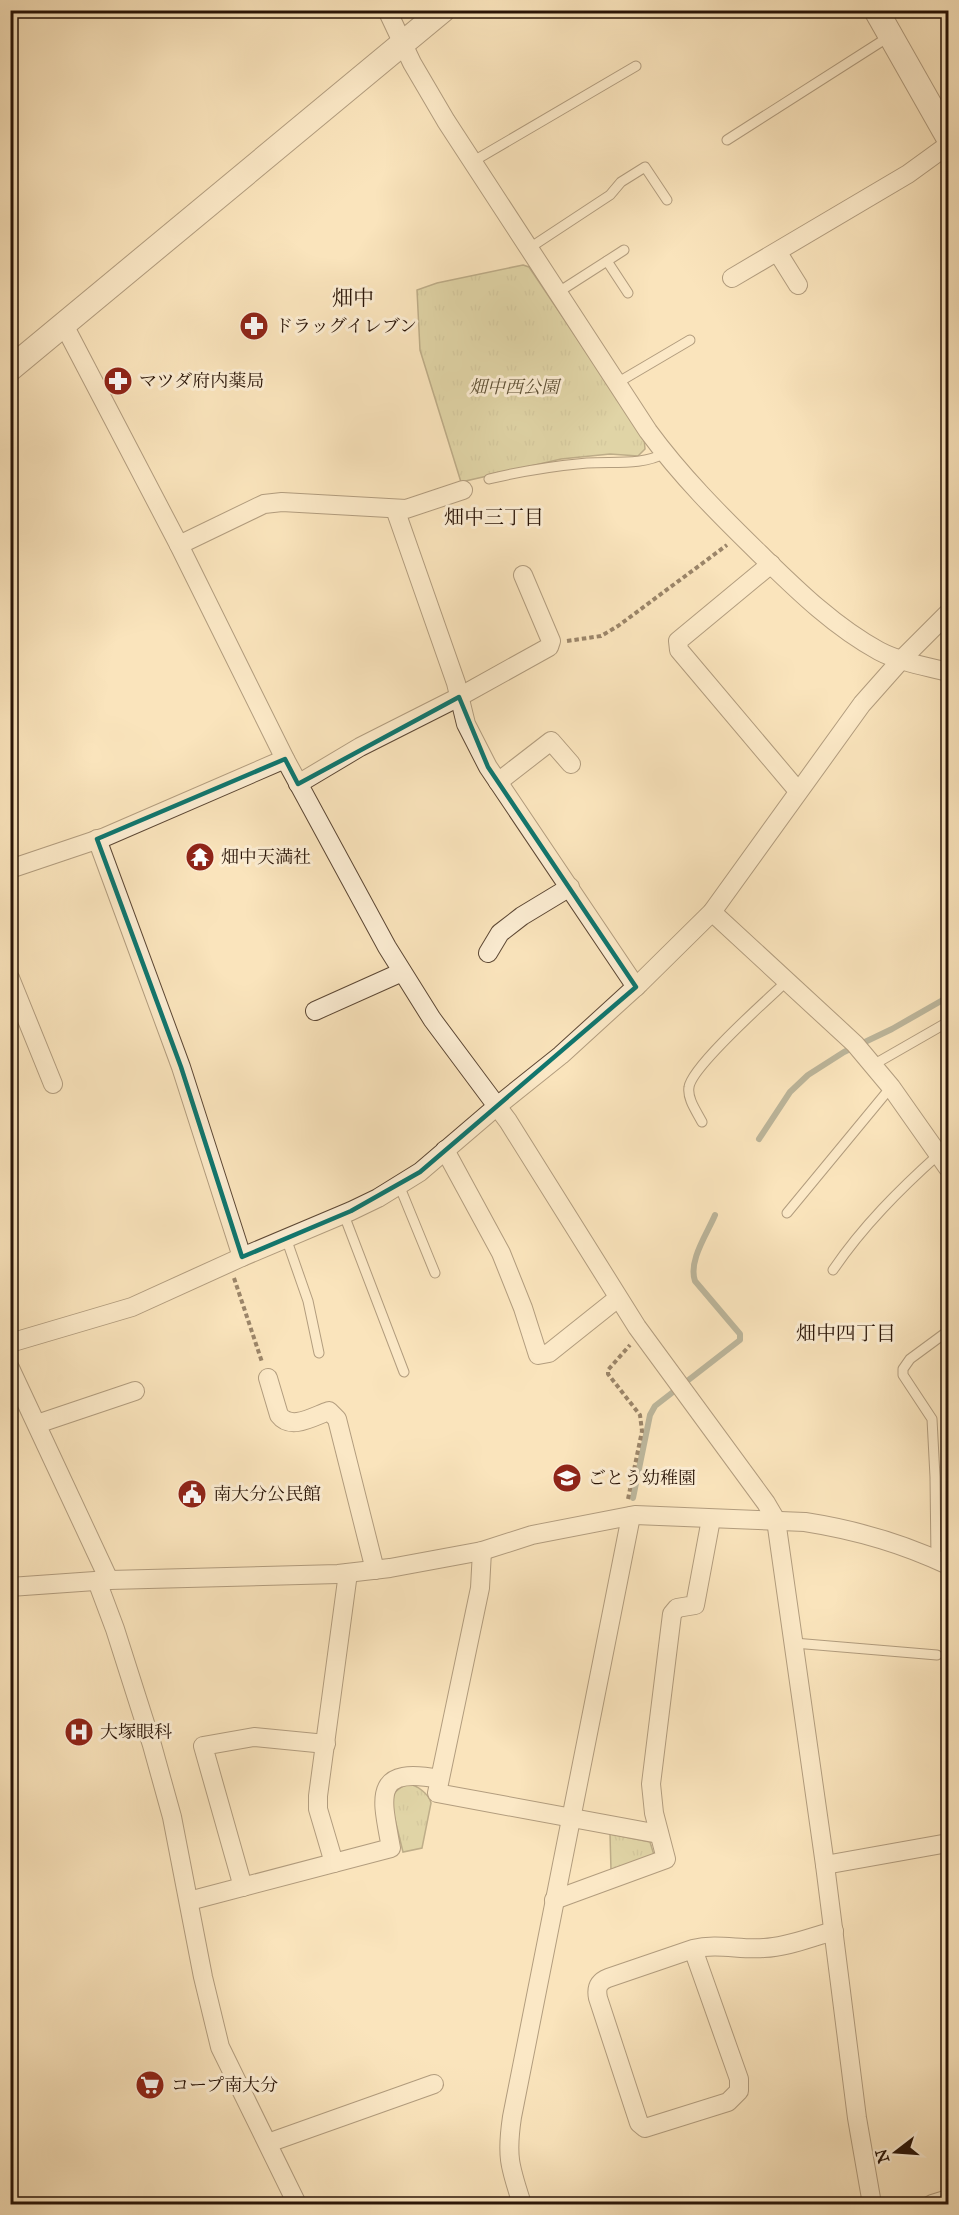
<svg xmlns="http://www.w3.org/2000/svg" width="959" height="2215" font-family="'IM FELL Great Primer','Noto Serif JP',serif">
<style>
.park{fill:url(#park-tufts);stroke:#756a4a;stroke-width:1.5}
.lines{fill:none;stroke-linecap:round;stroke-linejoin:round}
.stream{stroke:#6f7a70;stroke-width:6}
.service-casing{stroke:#5c4734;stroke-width:11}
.minor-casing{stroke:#5c4734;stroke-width:20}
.tertiary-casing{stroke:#5c4734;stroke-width:26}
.path{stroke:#281306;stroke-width:4;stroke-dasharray:4.5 3;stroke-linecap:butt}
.service{stroke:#fcedd3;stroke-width:9}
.minor{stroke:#fcedd3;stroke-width:18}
.tertiary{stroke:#fcedd3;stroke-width:24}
.marked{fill:none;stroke:#0f766e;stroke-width:4.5;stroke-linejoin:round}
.labels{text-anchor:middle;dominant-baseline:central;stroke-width:6;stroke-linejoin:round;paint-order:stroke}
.poi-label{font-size:18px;fill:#281306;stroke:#fcedd3;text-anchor:start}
.park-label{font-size:18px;font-style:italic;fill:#5e5035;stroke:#fcedd3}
.neighbourhood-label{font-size:20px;fill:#281306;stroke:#fcedd3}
.quarter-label{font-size:21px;fill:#281306;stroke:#fcedd3}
</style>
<defs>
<pattern id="park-tufts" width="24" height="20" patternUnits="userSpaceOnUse" patternTransform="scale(1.5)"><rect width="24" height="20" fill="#c2c28d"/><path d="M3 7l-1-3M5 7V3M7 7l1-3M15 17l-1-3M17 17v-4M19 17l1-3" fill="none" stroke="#a7a678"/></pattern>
</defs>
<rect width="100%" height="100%" fill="#fae4bc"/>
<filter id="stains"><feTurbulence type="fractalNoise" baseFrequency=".00333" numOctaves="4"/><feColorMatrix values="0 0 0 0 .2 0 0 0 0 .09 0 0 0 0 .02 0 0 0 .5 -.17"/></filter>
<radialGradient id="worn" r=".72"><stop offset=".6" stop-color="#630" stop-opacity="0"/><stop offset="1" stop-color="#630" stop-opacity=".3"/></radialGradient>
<g class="park">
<path d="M523,265L529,267L644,438L645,449L638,456L610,454L561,459L461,482L420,350L417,290L437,283Z"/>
<path d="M408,1784C417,1785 429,1794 431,1803L422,1848L403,1852L391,1803C393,1792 398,1788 408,1784Z"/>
<path d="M610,1834L650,1842L654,1855L611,1870Z"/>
</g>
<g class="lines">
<g class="stream">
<path d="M759,1139L790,1092L808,1075L844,1052L892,1029L948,997"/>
<path d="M633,1498L650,1415L655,1406L740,1340V1334L695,1281C688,1261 707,1234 715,1215"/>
</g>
<g class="service-casing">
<g id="service">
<path d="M727,140L890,36"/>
<path d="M472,162L636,66"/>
<path d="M528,249L610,195L621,182L645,167L667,200"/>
<path d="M607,261L628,293"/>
<path d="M557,293L624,250"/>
<path d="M617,383L690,340"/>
<path d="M489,479C522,471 554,466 587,463C612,461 642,466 665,453"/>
<path d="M873,1065L948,1022"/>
<path d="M702,1122C697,1112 687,1099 689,1087C692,1066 768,999 787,981"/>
<path d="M399,1185L435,1273"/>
<path d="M787,1213L891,1087"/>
<path d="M344,1215L404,1372"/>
<path d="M286,1238L308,1301L319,1353"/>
<path d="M833,1270C863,1226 899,1190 939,1154L948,1150"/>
<path d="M936,1559L935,1477L932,1419L903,1375V1369L910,1359L948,1331"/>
<path d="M794,1643L937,1655"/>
</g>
</g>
<g class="minor-casing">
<g id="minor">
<path d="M387,10L412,63L446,121L648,431C681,476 719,514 759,553C795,588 833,626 879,651C900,662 925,666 948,672"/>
<path d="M778,253L798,285"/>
<path d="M732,278L908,174L948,145"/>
<path d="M64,325L179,545L285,759L387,947L432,1019L508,1121L637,1327L766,1503L776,1520L825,1865L857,2118L872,2204"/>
<path d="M395,509L456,683L466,724L488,767L636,987"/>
<path d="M179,545L264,504L282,502L406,509L463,490"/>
<path d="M771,564L678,641L679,650L798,791"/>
<path d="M498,782L551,741L571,764"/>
<path d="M298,784L360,747L459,697L549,647L551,641L523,575"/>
<path d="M97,839L181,1067L242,1257"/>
<path d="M10,869L105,837L285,759"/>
<path d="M712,912L855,1044L891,1087L948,1168"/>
<path d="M488,953L500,933L522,916L570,887"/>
<path d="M10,978L53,1084"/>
<path d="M315,1011L402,972"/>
<path d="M445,1150L501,1253L523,1308L538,1355L549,1353L618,1298"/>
<path d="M10,1343L132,1307L242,1257L351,1211L378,1198L420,1172L496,1107L561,1055L640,983L712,912L862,704L901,660L948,613"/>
<path d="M10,1368L109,1580"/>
<path d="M268,1378L279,1415C291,1431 314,1416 329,1411L337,1419L375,1570"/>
<path d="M37,1424L135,1391"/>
<path d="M482,1551L480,1588L437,1793L659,1834"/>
<path d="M97,1581L115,1629L152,1745L172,1817L203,1977L220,2047L297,2204"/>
<path d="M10,1587L109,1580L338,1574L390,1568L482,1551L532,1535L635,1515L805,1522C856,1530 902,1543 948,1565"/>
<path d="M334,1863L318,1809V1796L348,1573"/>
<path d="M825,1865L948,1843"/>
<path d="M243,1887L203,1746L254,1737L326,1744"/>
<path d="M554,1900L666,1859L654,1813L651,1784L672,1614L677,1608L695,1605L711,1519"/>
<path d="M189,1901L391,1848C382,1798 371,1766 439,1779"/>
<path d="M693,1949L739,2079V2091L728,2102L645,2128L639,2123L598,1998C596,1988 598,1982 608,1978L693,1949C717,1943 740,1950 764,1948C788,1947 811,1937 834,1931"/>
<path d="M268,2143L434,2084"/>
<path d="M522,2204C510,2167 506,2157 512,2117L631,1516"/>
<path d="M932,2204L948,2199"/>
</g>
</g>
<g class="tertiary-casing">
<g id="tertiary">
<path d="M876,10L948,137"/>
<path d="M10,369L443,10"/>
</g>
</g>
<g class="path">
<path d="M567,641L601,636L618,626L727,545"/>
<path d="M234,1278L262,1362"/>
<path d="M628,1499L642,1431L640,1415L608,1374V1370L630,1345"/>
</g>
<use href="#service" class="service"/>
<use href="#minor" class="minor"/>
<use href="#tertiary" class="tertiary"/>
</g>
<path d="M0 0H959V2215H0ZM459,697L488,767L636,987L420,1172L351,1211L242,1257L181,1067L97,839L285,759L298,784Z" fill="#fae4bc" fill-opacity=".55" fill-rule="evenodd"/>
<path class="marked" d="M459,697L488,767L636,987L420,1172L351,1211L242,1257L181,1067L97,839L285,759L298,784Z"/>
<defs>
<g id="pharmacy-disc" transform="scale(1.5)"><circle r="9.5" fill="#8f2418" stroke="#fcedd3"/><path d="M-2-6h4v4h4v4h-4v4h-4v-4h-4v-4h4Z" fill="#fff"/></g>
<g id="temple-disc" transform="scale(1.5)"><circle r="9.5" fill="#8f2418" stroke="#fcedd3"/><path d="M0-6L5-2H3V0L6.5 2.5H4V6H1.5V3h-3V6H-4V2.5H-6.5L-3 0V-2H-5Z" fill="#fff"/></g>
<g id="school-disc" transform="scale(1.5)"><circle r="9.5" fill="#8f2418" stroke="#fcedd3"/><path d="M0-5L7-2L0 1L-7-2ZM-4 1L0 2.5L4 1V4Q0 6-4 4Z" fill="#fff"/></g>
<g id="civic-disc" transform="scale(1.5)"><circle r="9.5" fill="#8f2418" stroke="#fcedd3"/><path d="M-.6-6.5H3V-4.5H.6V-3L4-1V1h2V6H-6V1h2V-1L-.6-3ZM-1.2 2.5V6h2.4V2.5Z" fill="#fff"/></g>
<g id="hospital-disc" transform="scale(1.5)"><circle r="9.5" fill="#8f2418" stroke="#fcedd3"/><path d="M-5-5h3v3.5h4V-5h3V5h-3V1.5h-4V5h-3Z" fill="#fff"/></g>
<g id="supermarket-disc" transform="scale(1.5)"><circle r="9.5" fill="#8f2418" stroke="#fcedd3"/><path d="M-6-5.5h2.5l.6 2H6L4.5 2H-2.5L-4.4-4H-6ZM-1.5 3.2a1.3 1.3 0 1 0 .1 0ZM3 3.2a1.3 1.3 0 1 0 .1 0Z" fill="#fff"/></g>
</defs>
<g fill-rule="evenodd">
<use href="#pharmacy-disc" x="254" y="326"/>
<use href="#pharmacy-disc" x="118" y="381"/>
<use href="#temple-disc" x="200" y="857"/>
<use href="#school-disc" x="567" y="1478"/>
<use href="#civic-disc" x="192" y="1494"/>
<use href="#hospital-disc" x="79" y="1732"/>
<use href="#supermarket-disc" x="150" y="2085"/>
</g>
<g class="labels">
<g class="poi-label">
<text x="275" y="326">ドラッグイレブン</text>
<text x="139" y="381">マツダ府内薬局</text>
<text x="221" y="857">畑中天満社</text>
<text x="588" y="1478">ごとう幼稚園</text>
<text x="213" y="1494">南大分公民館</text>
<text x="100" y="1732">大塚眼科</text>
<text x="171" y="2085">コープ南大分</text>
</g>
<g class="park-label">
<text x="514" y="387">畑中西公園</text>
</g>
<g class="neighbourhood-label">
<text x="494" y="517">畑中三丁目</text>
<text x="846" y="1333">畑中四丁目</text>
</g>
<g class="quarter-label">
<text x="353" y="298">畑中</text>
</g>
</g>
<rect width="959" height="2215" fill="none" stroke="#fae4bc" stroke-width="36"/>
<rect x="12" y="12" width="935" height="2191" fill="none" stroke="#281306" stroke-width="3"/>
<rect x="18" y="18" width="923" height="2179" fill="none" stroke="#281306" stroke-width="1.5"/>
<g transform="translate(896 2152) rotate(253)" stroke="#fcedd3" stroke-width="4.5" paint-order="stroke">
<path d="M0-4.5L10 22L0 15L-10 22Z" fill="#281306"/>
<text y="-9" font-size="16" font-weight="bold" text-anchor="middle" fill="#281306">N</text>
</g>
<rect width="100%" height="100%" filter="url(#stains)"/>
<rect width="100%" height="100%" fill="url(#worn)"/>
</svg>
